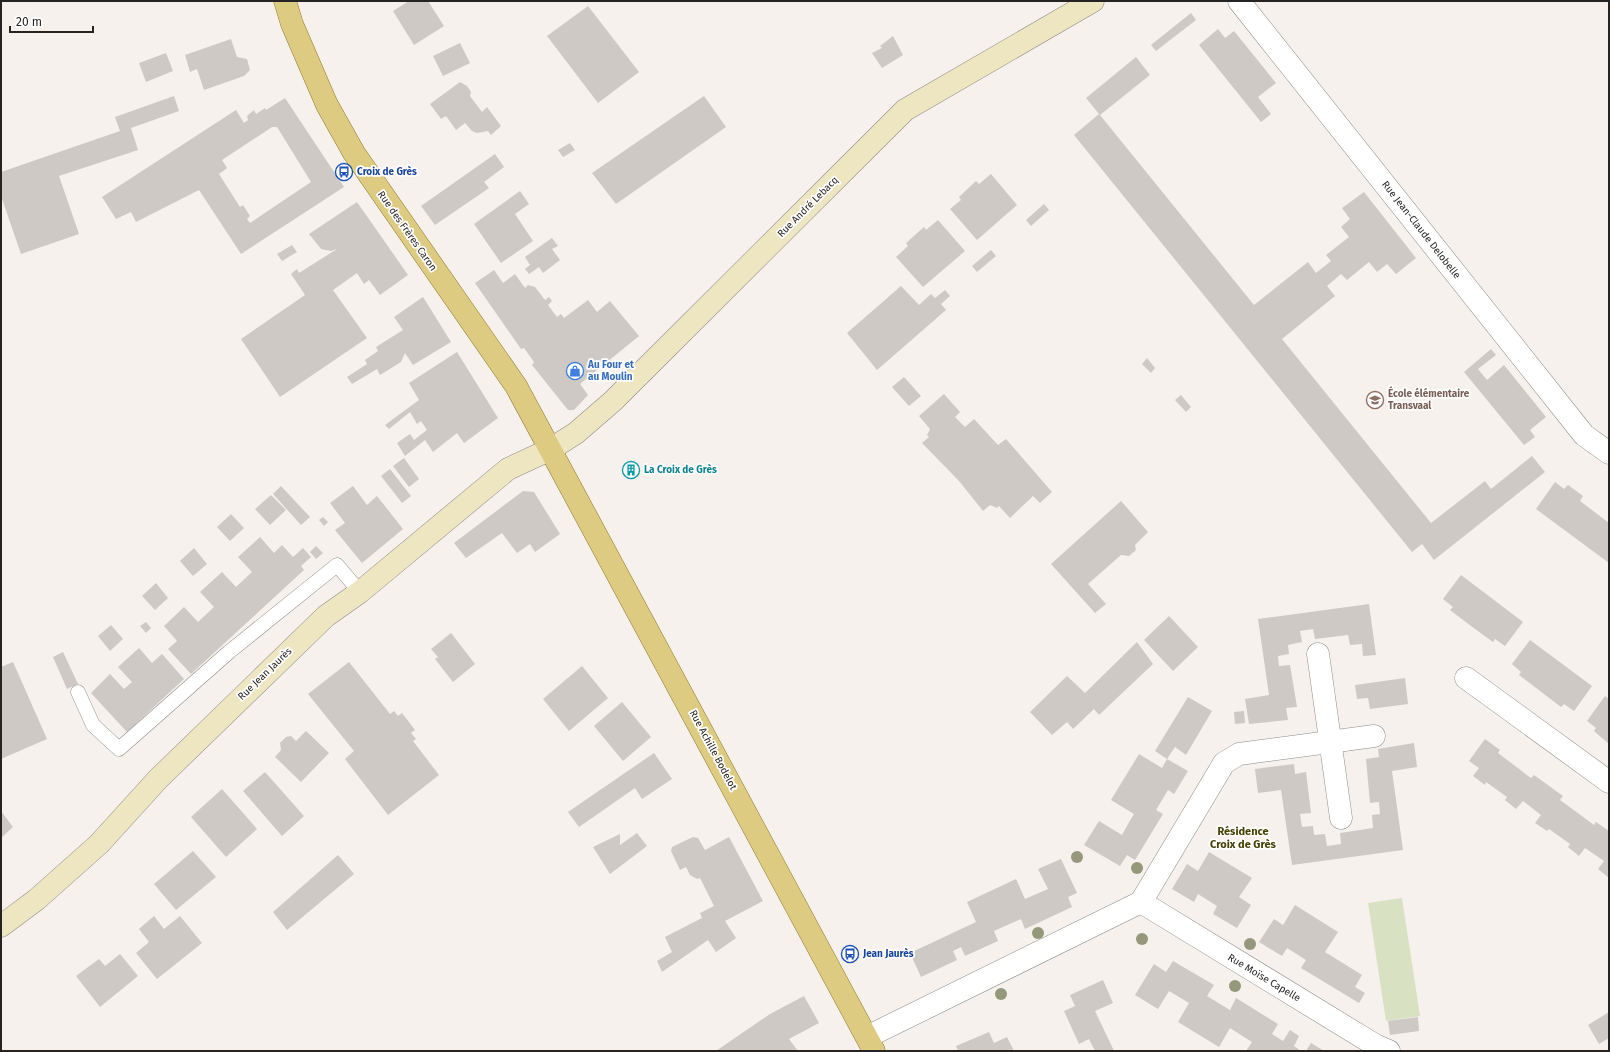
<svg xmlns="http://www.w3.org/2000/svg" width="1610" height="1052" font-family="'Fira Sans',sans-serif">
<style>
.green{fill:#d9e1c3}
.building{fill:#cec9c4;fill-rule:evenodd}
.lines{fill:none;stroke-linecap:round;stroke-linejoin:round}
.lane-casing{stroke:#8f8a86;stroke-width:15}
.street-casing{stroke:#8f8a86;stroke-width:23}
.secondary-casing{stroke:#8f8a86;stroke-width:23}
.primary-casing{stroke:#8f7a2a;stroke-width:23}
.lane{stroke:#fff;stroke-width:14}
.street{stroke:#fff;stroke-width:22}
.secondary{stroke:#eee5c1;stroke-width:22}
.primary{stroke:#decb82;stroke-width:22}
.tree{fill:#95987b}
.labels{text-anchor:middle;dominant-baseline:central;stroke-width:3.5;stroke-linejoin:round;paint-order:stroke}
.transit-label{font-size:10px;font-weight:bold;fill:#164399;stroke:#fff;text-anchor:start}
.street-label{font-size:10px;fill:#262422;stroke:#fff}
.shop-label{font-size:10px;font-weight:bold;fill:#366cbe;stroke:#fff;text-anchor:start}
.education-label{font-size:10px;font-weight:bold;fill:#785e54;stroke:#fff;text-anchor:start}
.culture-label{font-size:10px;font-weight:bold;fill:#0d838f;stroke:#fff;text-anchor:start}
.neighbourhood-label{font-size:11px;font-weight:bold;fill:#434100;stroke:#fff}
</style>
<rect width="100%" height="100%" fill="#f6f1ec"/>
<path class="green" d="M1402,898L1420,1016L1386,1021L1368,903Z"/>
<g class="building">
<path d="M409,1H428L444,26L414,45L393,11Z"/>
<path d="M588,6L639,72L598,103L547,36Z"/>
<path d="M1191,13L1196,20L1156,51L1151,45Z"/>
<path d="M1218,29L1225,38L1234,31L1276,83L1258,97L1271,114L1261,122L1199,45Z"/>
<path d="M893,36L903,55L882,68L872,53L882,48L880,46Z"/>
<path d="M231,39L237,57L247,59L250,70L244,76L204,90L197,69L190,72L185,55Z"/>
<path d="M460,43L470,63L443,76L433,56Z"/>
<path d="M166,53L173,71L146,82L139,63Z"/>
<path d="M1136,57L1150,75L1100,115L1254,305L1308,262L1316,273L1331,261L1326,255L1349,237L1341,227L1350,219L1342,208L1364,192L1416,258L1396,274L1387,264L1377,272L1369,262L1347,280L1341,274L1327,286L1335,296L1282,339L1431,523L1485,481L1491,489L1532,456L1545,472L1434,560L1422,544L1412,552L1074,135L1099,114L1086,98Z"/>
<path d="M460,82L467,86L471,92L470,96L482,112L487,107L501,126L491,135L488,131L477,133L472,131L465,123L456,130L446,116L441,119L430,104Z"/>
<path d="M174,96L179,111L131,128L138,150L59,176L79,234L21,254L1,196V172L120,131L115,117Z"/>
<path d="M704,96L726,127L616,204L592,173Z"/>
<path d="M285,98L344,187L241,254L199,190L136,222L131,212L116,219L102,197L236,110L244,123L248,120L247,116L254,110L256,114L265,108L266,110ZM272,127H277L311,182L250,223L247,219L250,216L243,205L240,207L219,174L227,168L222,160Z"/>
<path d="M570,143L575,150L563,157L558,150Z"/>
<path d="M495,154L504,167L484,182L489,188L435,225L421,206Z"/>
<path d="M991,174L1017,205L977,240L950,209L961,200L959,197L976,181L979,184Z"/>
<path d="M520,191L529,204L515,214L533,241L501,263L474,224Z"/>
<path d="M357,202L408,275L380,295L369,280L364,284L357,273L333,290L367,338L280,397L241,339L305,295L291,274L297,269L299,273L337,249L331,251L321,249L309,234Z"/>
<path d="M1044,204L1049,210L1031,226L1026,220Z"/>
<path d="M938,220L965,251L923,287L896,257L908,246L906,243L924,227L926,230Z"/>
<path d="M552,238L558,246L552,249L560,260L543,273L539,267L529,274L525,269L530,265L525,257Z"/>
<path d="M292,245L297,252L282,261L277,254Z"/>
<path d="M991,250L996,256L977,272L972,266Z"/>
<path d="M494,270L503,283L515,274L525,288L528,285L535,287L545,300L549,297L552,301L548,305L557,317L561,314L564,318L588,300L597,312L610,301L639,336L580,384L588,395L574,410H568L532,365L534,362L524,348L521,349L475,283Z"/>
<path d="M901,286L919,305L931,294L935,298L945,290L950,296L941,304L946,310L877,370L847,333Z"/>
<path d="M423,297L451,342L413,365L405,353L401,362L380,375L377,369L352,384L347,377L367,364L365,360L378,351L376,347L403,330L394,317Z"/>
<path d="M1491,349L1496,355L1478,369L1487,380L1504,365L1546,417L1530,430L1535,437L1524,445L1464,372Z"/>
<path d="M457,352L498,418L464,443L457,433L433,452L425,440L405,456L397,443L410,434L414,440L427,430L421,421L417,424L410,412L389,429L385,425L419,400L409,383Z"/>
<path d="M1147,358L1155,368L1151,373L1142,364Z"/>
<path d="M904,377L921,396L909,406L892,387Z"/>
<path d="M944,394L960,412L955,417L965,427L974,419L998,445L1006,439L1052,492L1040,503L1033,496L1010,518L999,506L997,508L990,505L983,511L959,481L922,443L929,437L927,435L930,429L919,416Z"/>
<path d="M1181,395L1191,407L1186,412L1175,400Z"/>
<path d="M404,458L419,479L409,487L393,466Z"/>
<path d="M625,463L638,465L637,477L623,475Z"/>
<path d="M390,469L411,496L402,503L381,476Z"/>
<path d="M1555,482L1564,489L1568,485L1583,496L1580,501L1609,523V563L1536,509Z"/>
<path d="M281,486L310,517L301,525L273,494Z"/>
<path d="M353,486L367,505L377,496L403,529L362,563L335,530L345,523L330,503Z"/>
<path d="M523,491L534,492L560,534L535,552L530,544L517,553L502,533L466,558L454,543Z"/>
<path d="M271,495L286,510L270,525L255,509Z"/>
<path d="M1121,501L1148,532L1135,545L1136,550L1129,556L1121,555L1088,584L1106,604L1095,613L1051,564Z"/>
<path d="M231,514L244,528L230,541L217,527Z"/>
<path d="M323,517L328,522L324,526L319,520Z"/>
<path d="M260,537L274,553L282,545L293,557L303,548L311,557L301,566L304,570L191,674L168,649L177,641L164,626L184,607L198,622L214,607L200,592L222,572L236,587L252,572L238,557Z"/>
<path d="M316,546L323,553L316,559L310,552Z"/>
<path d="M194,548L207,564L193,576L180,561Z"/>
<path d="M1461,575L1523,622L1505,646L1495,639L1493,642L1471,626L1450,610L1453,607L1443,599Z"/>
<path d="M156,583L168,598L155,610L142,596Z"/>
<path d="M1369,604L1376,655L1363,656L1362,644L1350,645L1348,635L1315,639L1313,629L1300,631L1302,642L1288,645L1289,654L1278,656L1279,666L1290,665L1297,707L1286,708L1288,720L1249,724L1245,699L1269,695L1258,619Z"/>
<path d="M1169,616L1198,647L1173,671L1144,640Z"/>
<path d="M146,622L151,628L146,633L140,626Z"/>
<path d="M111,625L123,639L110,651L98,636Z"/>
<path d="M451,633L475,664L453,682L435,659L438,657L431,649Z"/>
<path d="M1530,640L1592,686L1574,711L1564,704L1561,707L1519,675L1521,672L1512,664Z"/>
<path d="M1137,642L1153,664L1099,715L1094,709L1073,729L1067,722L1052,735L1030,712L1067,676L1085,693Z"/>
<path d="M139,648L152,663L162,654L184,679L127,732L91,693L110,674L124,689L132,682L118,667Z"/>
<path d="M63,652L78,684L67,689L53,657Z"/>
<path d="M13,662L47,739L1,759V667Z"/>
<path d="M349,662L390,714L394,711L398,716L402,713L415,730L411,733L416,739L413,741L439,775L388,815L345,759L354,751L308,694Z"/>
<path d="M582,666L608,698L569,731L543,699Z"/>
<path d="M1405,678L1408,704L1370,709L1368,698L1357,699L1355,685Z"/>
<path d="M1605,696L1609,699V744L1594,731L1596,728L1587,721Z"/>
<path d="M1188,697L1212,711L1186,755L1175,747L1167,759L1155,751Z"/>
<path d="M622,702L651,737L623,761L594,726Z"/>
<path d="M1244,711L1245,723L1235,724L1234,712Z"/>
<path d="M306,731L329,753L301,782L275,757L281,750L280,743L286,737L291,736L296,741Z"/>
<path d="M1485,739L1500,750L1498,753L1531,778L1534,775L1563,796L1560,800L1594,825L1596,822L1609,831V878L1598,869L1604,861L1585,848L1579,856L1568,847L1570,844L1549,829L1547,831L1535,823L1541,815L1523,801L1516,809L1505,800L1507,797L1486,782L1485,785L1473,776L1479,768L1469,761Z"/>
<path d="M1414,743L1417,767L1392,771L1403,850L1292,865L1281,790L1258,793L1255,769L1294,764L1295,774L1306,772L1311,813L1300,814L1302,827L1313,826L1314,835L1325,834L1327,846L1341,844L1340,833L1373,828L1372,815L1380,814L1379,802L1370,803L1366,759L1379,757L1378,749Z"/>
<path d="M654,753L672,779L642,799L635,788L579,827L568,812Z"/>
<path d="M1139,754L1162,768L1167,759L1188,771L1174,794L1168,790L1156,810L1163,814L1135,860L1127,855L1120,866L1084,845L1099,821L1122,835L1128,824L1134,814L1111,800Z"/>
<path d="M265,772L304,816L282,836L243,791Z"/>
<path d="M222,789L257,829L226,857L191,817Z"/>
<path d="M1,811L13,827L1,838Z"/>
<path d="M637,833L647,846L610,874L593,847L620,834V845Z"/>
<path d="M693,837L698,838L705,850L729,837L763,901L725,921L736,938L716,952L708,940L662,972L657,961L672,952L665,937L702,918L700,913L714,906L700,878L697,879L690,875L686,867L680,870L671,851L672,847Z"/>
<path d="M193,851L216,877L176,910L154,884Z"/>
<path d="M1209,852L1252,878L1239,897L1251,905L1237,928L1213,914L1217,906L1198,894L1194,902L1172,889L1187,864L1198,871Z"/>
<path d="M338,855L354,874L287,930L273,912Z"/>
<path d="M1061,859L1077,893L1068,897L1072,907L1025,929L1021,919L994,931L998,941L965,956L961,947L953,951L957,960L921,977L910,953L976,922L967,902L1016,879L1025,899L1048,889L1038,869Z"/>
<path d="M1295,905L1338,932L1325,952L1362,975L1355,987L1365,993L1359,1003L1301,968L1306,960L1287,948L1282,956L1259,942L1274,919L1283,925Z"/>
<path d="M154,916L164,929L180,916L202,943L157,979L136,953L149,942L139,929Z"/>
<path d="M120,954L138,976L100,1007L76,976L99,959L105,966Z"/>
<path d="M1173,961L1214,985L1207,996L1230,1010L1236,998L1278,1024L1272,1034L1283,1041L1290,1030L1299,1036L1294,1046L1301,1051H1246L1252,1042L1230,1028L1219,1047L1178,1022L1189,1003L1169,991L1158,1009L1135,995L1154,964L1166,972Z"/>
<path d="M1103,980L1113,1003L1095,1011L1114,1051H1095L1089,1039L1079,1044L1064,1011L1075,1006L1070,995Z"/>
<path d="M804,996L819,1023L789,1039L798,1051H716L770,1014Z"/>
<path d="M1609,1012V1038L1599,1044L1588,1025Z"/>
<path d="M1418,1017L1419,1031L1390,1035L1388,1021Z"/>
<path d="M989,1032L994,1043L1007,1037L1014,1051H958L956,1046Z"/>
<path d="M1311,1043L1324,1051H1306Z"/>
</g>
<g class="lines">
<g class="lane-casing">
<path id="lane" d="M78,692L93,725L119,749L229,652L337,565L360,592"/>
</g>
<g class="street-casing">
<g id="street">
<path d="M1239,1L1584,435L1609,453"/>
<path d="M1318,654L1341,818"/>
<path d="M1466,678L1609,782"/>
<path d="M1141,902L1375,1045L1389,1051"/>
<path d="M867,1037L1141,902L1224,763L1239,754L1374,736"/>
</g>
</g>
<g class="secondary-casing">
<path id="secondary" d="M1,926L36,900L99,844L158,779L326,616L360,592L508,469L551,449L576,433L613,401L905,110L1093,1"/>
</g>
<g class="primary-casing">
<path id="primary" d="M285,1L292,24L327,105L354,153L516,386L874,1051"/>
</g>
<use href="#lane" class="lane"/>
<use href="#street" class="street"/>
<use href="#secondary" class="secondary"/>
<use href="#primary" class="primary"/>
</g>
<g class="tree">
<circle cx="1077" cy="857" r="6"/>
<circle cx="1137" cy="868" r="6"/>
<circle cx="1038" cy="933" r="6"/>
<circle cx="1142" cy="939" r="6"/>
<circle cx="1250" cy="944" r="6"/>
<circle cx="1235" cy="986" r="6"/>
<circle cx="1001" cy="994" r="6"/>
</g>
<defs>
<g id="bus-ring" transform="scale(0.9)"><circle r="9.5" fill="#fff" stroke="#1a4fb4" stroke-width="1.5"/><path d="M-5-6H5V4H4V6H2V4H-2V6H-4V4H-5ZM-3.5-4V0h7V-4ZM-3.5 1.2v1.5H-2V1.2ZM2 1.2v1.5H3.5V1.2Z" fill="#1a4fb4"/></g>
<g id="shop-ring" transform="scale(0.9)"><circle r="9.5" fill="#fff" stroke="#3f7fe0" stroke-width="1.5"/><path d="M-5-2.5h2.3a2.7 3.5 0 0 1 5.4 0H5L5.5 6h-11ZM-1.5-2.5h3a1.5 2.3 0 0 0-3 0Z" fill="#3f7fe0"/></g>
<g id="school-ring" transform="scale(0.9)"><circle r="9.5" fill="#fff" stroke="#8d6e63" stroke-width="1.5"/><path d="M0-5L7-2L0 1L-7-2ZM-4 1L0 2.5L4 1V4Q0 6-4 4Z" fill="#8d6e63"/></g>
<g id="building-ring" transform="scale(0.9)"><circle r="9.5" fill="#fff" stroke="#0f9aa8" stroke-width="1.5"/><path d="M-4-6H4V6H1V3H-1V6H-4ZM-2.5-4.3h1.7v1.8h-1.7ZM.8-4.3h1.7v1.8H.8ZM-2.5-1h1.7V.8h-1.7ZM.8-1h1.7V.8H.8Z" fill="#0f9aa8"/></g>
</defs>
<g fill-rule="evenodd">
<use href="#bus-ring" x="344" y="172"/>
<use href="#shop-ring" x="575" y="371"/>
<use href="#school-ring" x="1375" y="400"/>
<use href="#building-ring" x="631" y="470"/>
<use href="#bus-ring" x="850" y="954"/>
</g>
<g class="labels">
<g class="transit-label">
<text x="357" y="172">Croix de Grès</text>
<text x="863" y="954">Jean Jaurès</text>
</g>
<g class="street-label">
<text transform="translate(808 207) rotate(-45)">Rue André Lebacq</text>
<text transform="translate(1421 230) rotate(52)">Rue Jean-Claude Delobelle</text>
<text transform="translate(407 231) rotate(55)">Rue des Frères Caron</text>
<text transform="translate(265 674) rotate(-44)">Rue Jean Jaurès</text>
<text transform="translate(713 750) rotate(62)">Rue Achille Bodelot</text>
<text transform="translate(1264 978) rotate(31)">Rue Moïse Capelle</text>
</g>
<g class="shop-label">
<text x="588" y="365">Au Four et<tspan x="588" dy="12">au Moulin</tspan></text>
</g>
<g class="education-label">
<text x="1388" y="394">École élémentaire<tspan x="1388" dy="12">Transvaal</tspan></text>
</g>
<g class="culture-label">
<text x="644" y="470">La Croix de Grès</text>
</g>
<g class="neighbourhood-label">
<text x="1243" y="831">Résidence<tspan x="1243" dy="13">Croix de Grès</tspan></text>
</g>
</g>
<rect width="1610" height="1052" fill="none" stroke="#262422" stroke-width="4"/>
<path d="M10 26v6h83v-6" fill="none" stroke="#262422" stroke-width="2"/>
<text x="16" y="26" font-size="12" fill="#262422" stroke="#ffffff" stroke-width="3" paint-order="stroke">20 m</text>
</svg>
